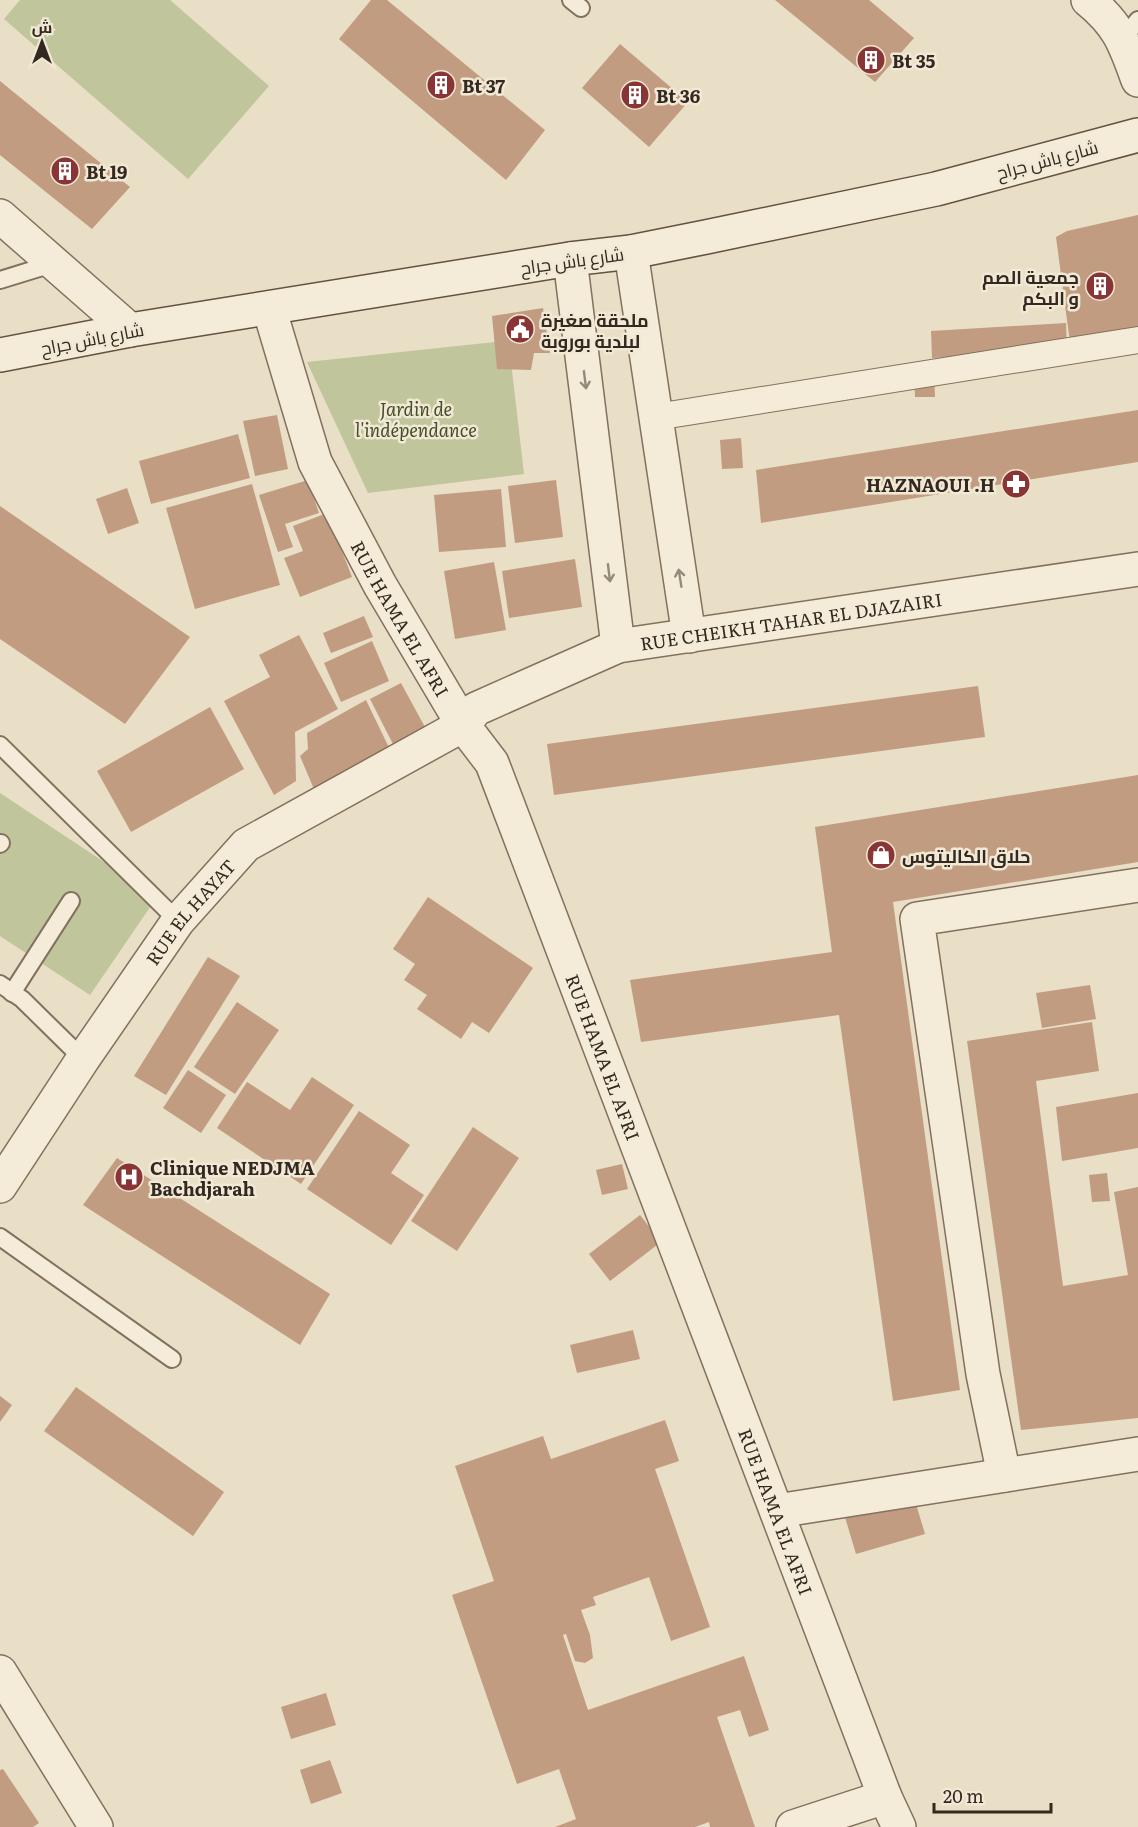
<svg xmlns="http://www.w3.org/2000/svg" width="1138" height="1827" font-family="Literata,Cairo,serif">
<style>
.green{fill:#c0c59b}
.building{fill:#c29c81}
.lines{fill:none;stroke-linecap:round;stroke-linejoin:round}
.service-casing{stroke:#82715e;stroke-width:20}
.pedestrian-casing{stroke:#82715e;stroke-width:28}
.minor-casing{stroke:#82715e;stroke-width:36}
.tertiary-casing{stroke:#82715e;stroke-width:36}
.secondary-casing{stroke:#645241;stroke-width:36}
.service{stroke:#f4ecd8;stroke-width:16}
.pedestrian{stroke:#f4ecd8;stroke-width:26}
.minor{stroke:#f4ecd8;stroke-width:33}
.tertiary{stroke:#f4ecd8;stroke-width:33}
.secondary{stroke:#f4ecd8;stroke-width:33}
.oneway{stroke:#948a7c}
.labels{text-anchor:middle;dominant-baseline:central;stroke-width:5;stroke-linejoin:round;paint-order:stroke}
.poi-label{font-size:18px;font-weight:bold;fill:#342920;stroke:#f1e9d5;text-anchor:start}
.street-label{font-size:18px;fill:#342920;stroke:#f1e9d5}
.park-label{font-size:18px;font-style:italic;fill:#444e29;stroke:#f1e9d5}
</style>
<rect width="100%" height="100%" fill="#e9dec6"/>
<g class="green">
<path d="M20,0H170L269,86L188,179L4,19Z"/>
<path d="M508,336L524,474L368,493L307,362L495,342Z"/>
<path d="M0,793L157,897L90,995L0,936Z"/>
</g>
<g class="building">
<path d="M371,0H387L545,130L506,180L339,39Z"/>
<path d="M775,0H869L914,38L875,82Z"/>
<path d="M620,44L688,102L649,147L582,88Z"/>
<path d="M0,81L130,187L92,229L0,155Z"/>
<path d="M1138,215V338L1075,349L1069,335L1056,237L1067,231Z"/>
<path d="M543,308L550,353H534L531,370L497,369L492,316Z"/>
<path d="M1066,323L1067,351L932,358L931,331Z"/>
<path d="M914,370H934L935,397H915Z"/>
<path d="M1138,410V462L761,523L756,470Z"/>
<path d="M277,415L288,469L255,476L243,421Z"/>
<path d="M238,434L250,478L151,504L139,461Z"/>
<path d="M741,438L743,468L722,469L720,440Z"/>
<path d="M308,480L319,513L285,524L293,547L278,552L259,495Z"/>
<path d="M556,480L563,537L515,543L508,486Z"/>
<path d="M252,484L280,585L195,609L166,508Z"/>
<path d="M127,488L139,523L108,534L96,499Z"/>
<path d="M501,489L506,547L439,552L434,495Z"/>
<path d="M0,506L190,637L125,724L0,639Z"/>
<path d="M327,513L352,577L300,597L284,558L303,551L293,526Z"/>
<path d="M575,559L582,607L509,618L502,571Z"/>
<path d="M494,562L506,630L455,639L444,571Z"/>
<path d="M364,616L373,637L331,653L323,633Z"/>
<path d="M299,635L338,709L295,732L296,781L274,795L224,701L270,677L259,655Z"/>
<path d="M372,641L389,681L341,702L324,663Z"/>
<path d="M401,683L426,729L394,746L370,699Z"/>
<path d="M978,686L985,737L554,795L547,744Z"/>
<path d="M366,700L394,758L316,794L300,756L308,749L307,733Z"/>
<path d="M210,707L244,769L131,832L97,771Z"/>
<path d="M1138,775V862L893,902L960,1390L893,1401L839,1015L641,1042L630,980L832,952L815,827Z"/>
<path d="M428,897L533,968L489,1033L472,1022L461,1039L417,1009L427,995L404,980L415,964L393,949Z"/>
<path d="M208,957L240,976L166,1095L134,1076Z"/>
<path d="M1090,985L1096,1019L1042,1028L1036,993Z"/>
<path d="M237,1002L279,1030L235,1094L194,1067Z"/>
<path d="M1092,1022L1099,1071L1036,1081L1063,1286L1128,1275L1114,1192L1138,1187V1418L1021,1430L967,1041Z"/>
<path d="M188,1070L226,1095L201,1133L163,1108Z"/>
<path d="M312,1077L354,1105L301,1184L217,1128L247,1082L290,1110Z"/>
<path d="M1138,1093V1148L1062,1161L1056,1107Z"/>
<path d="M359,1111L410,1145L391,1173L424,1195L391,1245L307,1189Z"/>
<path d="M473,1127L519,1158L457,1251L411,1221Z"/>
<path d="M117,1158L330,1294L300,1345L83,1205Z"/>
<path d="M622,1164L628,1189L602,1195L596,1170Z"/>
<path d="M1107,1173L1110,1201L1092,1202L1089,1175Z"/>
<path d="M640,1215L661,1242L610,1281L589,1254Z"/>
<path d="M633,1330L640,1359L577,1373L570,1345Z"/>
<path d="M76,1387L224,1492L193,1536L44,1431Z"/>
<path d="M0,1396L12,1405L0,1422Z"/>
<path d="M665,1420L679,1461L655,1469L710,1627L671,1641L649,1577L593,1597L596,1605L581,1610L590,1635L593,1658L585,1663L575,1661L566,1634L563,1635L588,1710L744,1656L769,1730L749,1737L740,1710L717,1717L755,1827H710L709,1822L695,1827H555L576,1819L559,1769L517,1784L452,1595L494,1581L455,1466L543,1436L551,1459Z"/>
<path d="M913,1494L925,1534L856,1554L844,1514Z"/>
<path d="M326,1693L336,1725L291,1739L281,1707Z"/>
<path d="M330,1760L342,1793L311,1804L300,1770Z"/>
<path d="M3,1769L39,1823L33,1827H0V1770Z"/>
</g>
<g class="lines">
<g class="service-casing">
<g id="service">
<path d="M571,0L581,8"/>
<path d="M1123,39L1138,20"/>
<path d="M0,280L52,264"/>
<path d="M0,745L178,921"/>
<path d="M0,844L1,843"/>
<path d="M0,984L22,999L83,1059"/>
<path d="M12,993L71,901"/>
<path d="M0,1237L172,1359"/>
</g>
</g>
<g class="pedestrian-casing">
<path id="pedestrian" d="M656,417L1138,340"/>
</g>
<g class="minor-casing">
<g id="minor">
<path d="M1088,0C1119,25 1125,44 1138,80"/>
<path d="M0,216L130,330"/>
<path d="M631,252L689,636"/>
<path d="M570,259L618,646"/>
<path id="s1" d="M0,1186L83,1059L178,921L246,845L463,725L476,709L618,646L1138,569"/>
<path d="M1004,1475L983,1374L917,919L1138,885"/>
<path d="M777,1511L1138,1454"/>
<path d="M0,1672L96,1827"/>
<path d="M793,1827L885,1797"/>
</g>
</g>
<g class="tertiary-casing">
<g id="tertiary">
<path id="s2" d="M269,308L315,462L380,585L463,725L492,763L885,1797L899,1827"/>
</g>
</g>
<g class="secondary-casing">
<path id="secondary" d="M0,355L130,330L570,259L631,252L706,237L936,189L1138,135"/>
</g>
<use href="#service" class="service"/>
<use href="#pedestrian" class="pedestrian"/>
<use href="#minor" class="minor"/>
<use href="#tertiary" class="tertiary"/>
<use href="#secondary" class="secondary"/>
</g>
<defs><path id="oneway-shaft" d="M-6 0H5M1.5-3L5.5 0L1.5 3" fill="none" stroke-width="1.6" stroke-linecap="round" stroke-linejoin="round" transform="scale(1.5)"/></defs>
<g class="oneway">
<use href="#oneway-shaft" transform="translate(585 380) rotate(83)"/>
<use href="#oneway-shaft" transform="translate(609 573) rotate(83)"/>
<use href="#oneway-shaft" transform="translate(680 578) rotate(-99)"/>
</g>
<defs>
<g id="building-disc" transform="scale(1.5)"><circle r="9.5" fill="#893536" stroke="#f1e9d5"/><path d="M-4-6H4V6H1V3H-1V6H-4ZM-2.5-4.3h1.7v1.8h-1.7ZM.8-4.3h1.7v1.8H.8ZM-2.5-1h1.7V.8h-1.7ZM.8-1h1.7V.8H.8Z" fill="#fff"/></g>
<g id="civic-disc" transform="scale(1.5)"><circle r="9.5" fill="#893536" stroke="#f1e9d5"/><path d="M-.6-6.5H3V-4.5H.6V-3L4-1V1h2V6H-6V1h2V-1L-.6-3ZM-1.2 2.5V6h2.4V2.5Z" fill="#fff"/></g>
<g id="pharmacy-disc" transform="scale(1.5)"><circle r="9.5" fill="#893536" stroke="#f1e9d5"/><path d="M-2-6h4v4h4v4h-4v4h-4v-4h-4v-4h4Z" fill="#fff"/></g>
<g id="shop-disc" transform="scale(1.5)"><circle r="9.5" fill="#893536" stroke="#f1e9d5"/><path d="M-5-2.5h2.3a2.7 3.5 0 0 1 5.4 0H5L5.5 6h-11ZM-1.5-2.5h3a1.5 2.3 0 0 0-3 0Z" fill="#fff"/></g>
<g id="hospital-disc" transform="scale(1.5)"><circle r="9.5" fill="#893536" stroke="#f1e9d5"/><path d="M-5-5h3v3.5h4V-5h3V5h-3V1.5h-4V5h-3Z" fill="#fff"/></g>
</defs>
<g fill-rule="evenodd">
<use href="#building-disc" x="871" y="60"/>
<use href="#building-disc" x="441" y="85"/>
<use href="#building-disc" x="635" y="95"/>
<use href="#building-disc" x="65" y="171"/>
<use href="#building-disc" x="1100" y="286"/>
<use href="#civic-disc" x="520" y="329"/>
<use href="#pharmacy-disc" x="1016" y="484"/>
<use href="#shop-disc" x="881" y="855"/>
<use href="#hospital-disc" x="129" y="1177"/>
</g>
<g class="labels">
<g class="poi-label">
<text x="892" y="60">Bt 35</text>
<text x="462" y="85">Bt 37</text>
<text x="656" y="95">Bt 36</text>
<text x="86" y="171">Bt 19</text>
<text x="1079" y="276" text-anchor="end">جمعية الصم<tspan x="1079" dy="21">و البكم</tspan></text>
<text x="541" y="319">ملحقة صغيرة<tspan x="541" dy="21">لبلدية بوروبة</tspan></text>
<text x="995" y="484" text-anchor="end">HAZNAOUI .H</text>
<text x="902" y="855">حلاق الكاليتوس</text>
<text x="150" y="1167">Clinique NEDJMA<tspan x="150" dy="21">Bachdjarah</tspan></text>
</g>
<g class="street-label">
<text transform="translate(1047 159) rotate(-15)">شارع باش جراح</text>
<text transform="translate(572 260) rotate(-8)">شارع باش جراح</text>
<text transform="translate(92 338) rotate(-11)">شارع باش جراح</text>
<text stroke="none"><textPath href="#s2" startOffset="339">RUE HAMA EL AFRI</textPath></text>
<text stroke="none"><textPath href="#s1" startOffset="1020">RUE CHEIKH TAHAR EL DJAZAIRI</textPath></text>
<text stroke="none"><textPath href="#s1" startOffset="334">RUE EL HAYAT</textPath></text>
<text stroke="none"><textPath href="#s2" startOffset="825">RUE HAMA EL AFRI</textPath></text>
<text stroke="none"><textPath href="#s2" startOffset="1311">RUE HAMA EL AFRI</textPath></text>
</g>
<g class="park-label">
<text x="416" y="408">Jardin de<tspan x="416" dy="21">l'indépendance</tspan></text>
</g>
</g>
<g transform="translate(42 42)" stroke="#f1e9d5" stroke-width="4.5" paint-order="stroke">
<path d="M0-4.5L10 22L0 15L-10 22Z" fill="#342920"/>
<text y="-9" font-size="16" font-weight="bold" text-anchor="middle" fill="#342920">ش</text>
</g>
<path d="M934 1803v9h117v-9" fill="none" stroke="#342920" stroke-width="3"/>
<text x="943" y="1803" font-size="18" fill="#342920" stroke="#f1e9d5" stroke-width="4.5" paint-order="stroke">20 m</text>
</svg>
